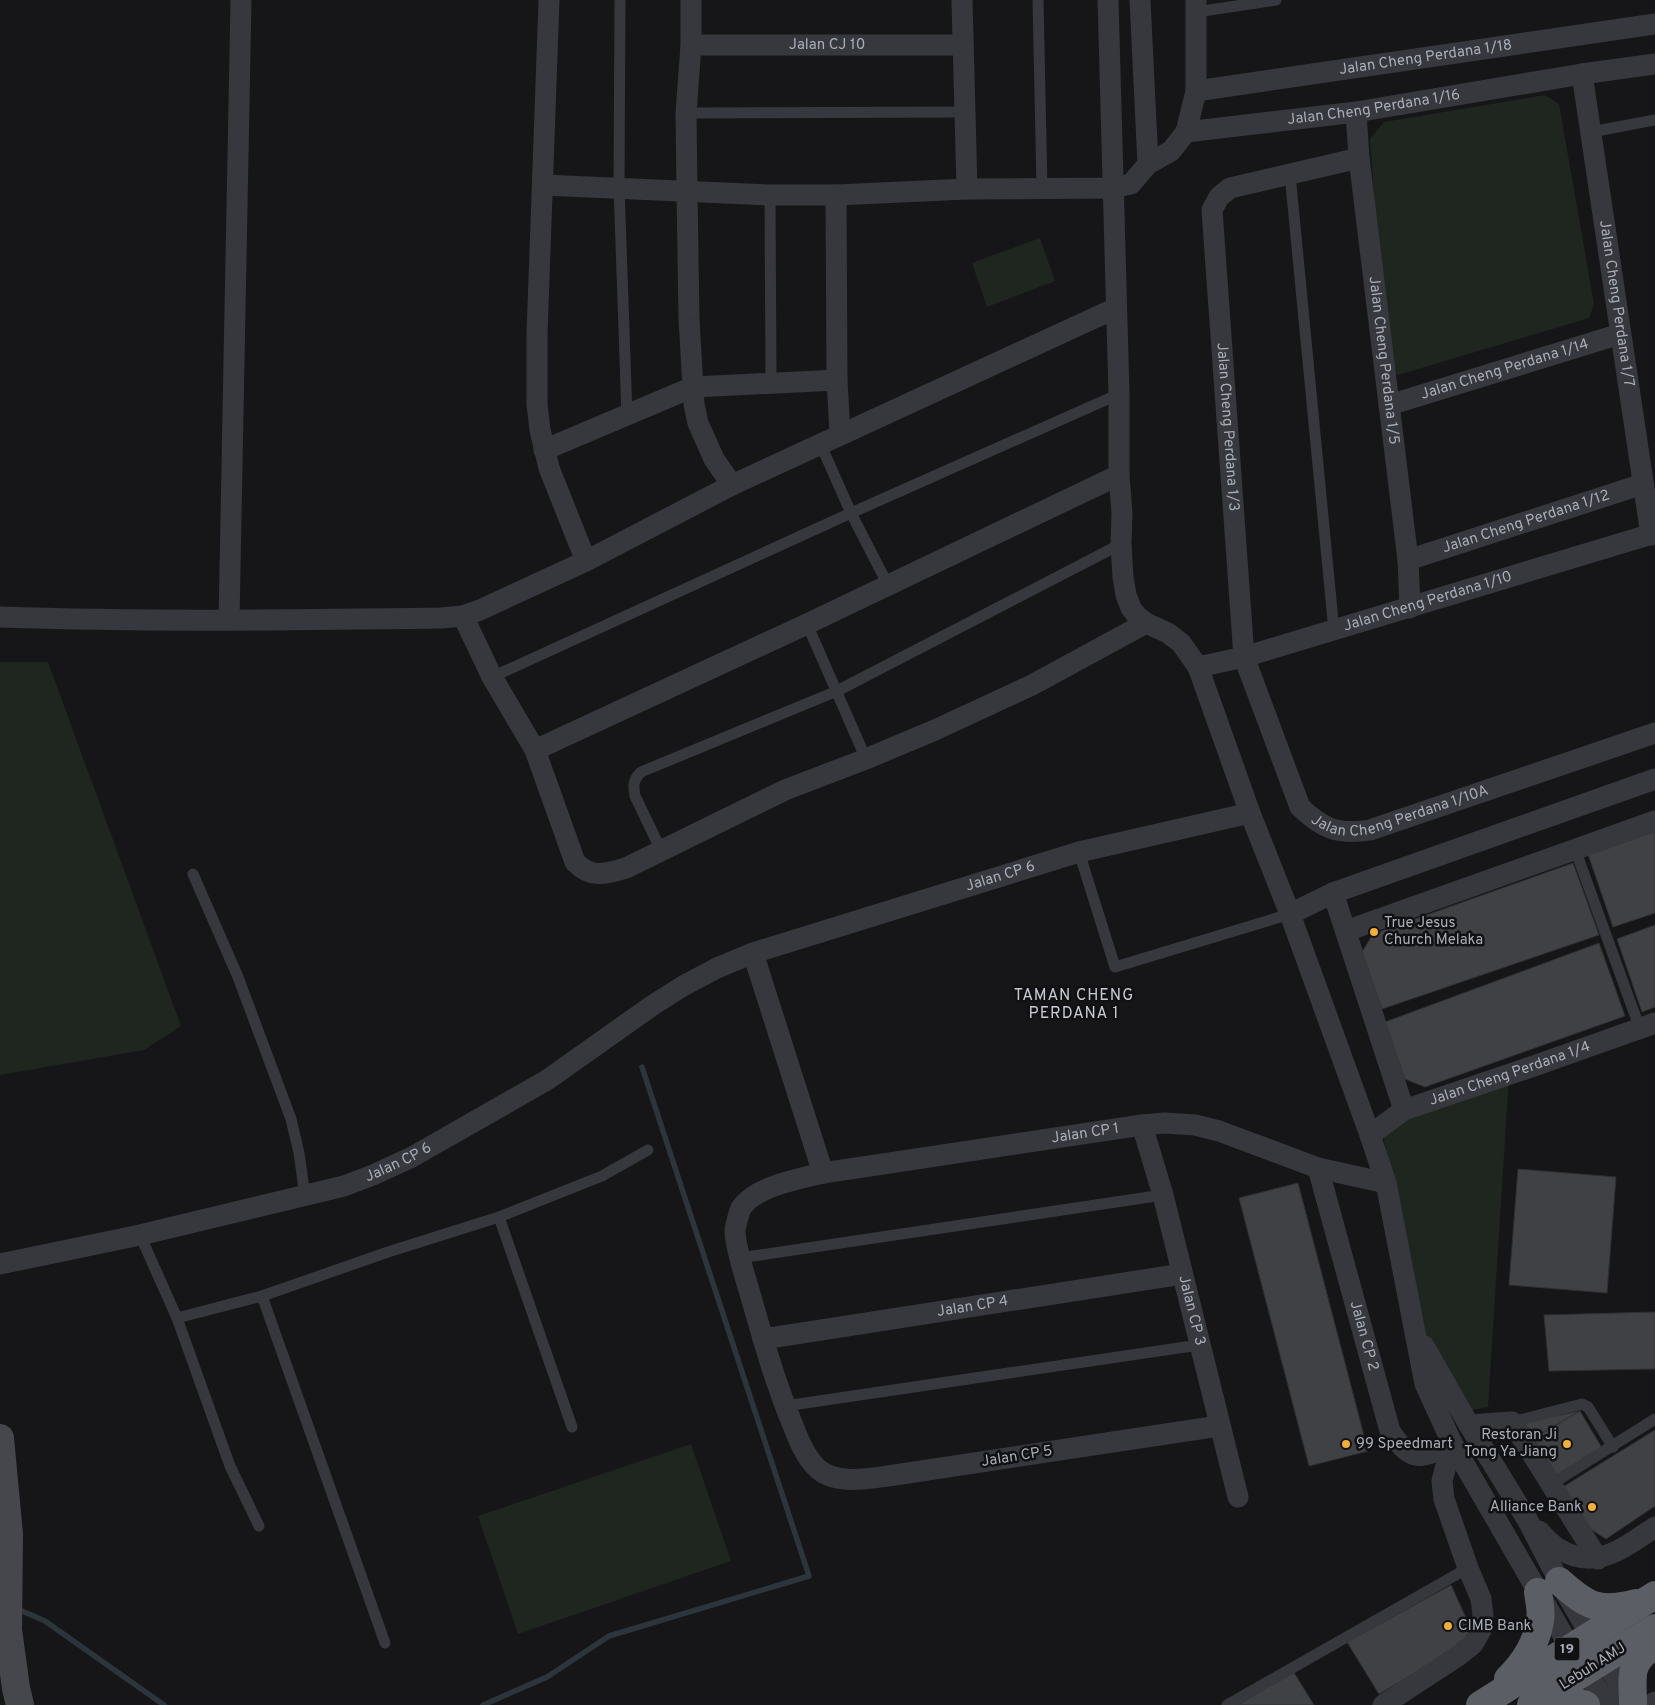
<svg xmlns="http://www.w3.org/2000/svg" width="1655" height="1705" font-family="Overpass,sans-serif">
<style>
.green{fill:#1e261f}
.lines{fill:none;stroke-linecap:round;stroke-linejoin:round}
.stream{stroke:#2c353c;stroke-width:5.5}
.building{fill:#404145;stroke:#303034}
.service{stroke:#37383d;stroke-width:11}
.minor{stroke:#37383d;stroke-width:21}
.secondary{stroke:#45474d;stroke-width:28}
.trunk{stroke:#5b5e65;stroke-width:28}
.poi-dot{fill:#f2b134;stroke:#111113;stroke-width:2}
.labels{text-anchor:middle;dominant-baseline:central;stroke-width:5;stroke-linejoin:round;paint-order:stroke}
.shield{fill:#111113;stroke:#7b7e86;stroke-width:1}
.shield-label{font-size:14px;font-weight:bold;fill:#a8adb8}
.street-label{font-size:15px;fill:#a8adb8;stroke:#111113}
.poi-label{font-size:15px;fill:#a8adb8;stroke:#111113;text-anchor:start}
.neighbourhood-label{font-size:16px;letter-spacing:1px;fill:#c9ccd4;stroke:#111113}
</style>
<rect width="100%" height="100%" fill="#161618"/>
<g class="green">
<path d="M1545,95L1559,104L1594,304L1589,318L1398,375L1386,363L1370,139L1384,122Z"/>
<path d="M1040,238L1055,281L987,307L972,263Z"/>
<path d="M0,662H48L181,1026L144,1050L0,1075Z"/>
<path d="M1509,1077L1488,1407L1467,1411L1425,1345L1380,1120Z"/>
<path d="M691,1444L731,1561L518,1634L478,1516Z"/>
</g>
<g class="lines">
<g class="stream">
<path d="M15,1608L45,1621L164,1705"/>
<path d="M483,1705L547,1677L609,1636L809,1576L642,1067"/>
</g>
</g>
<g class="building">
<path d="M1655,831V913L1613,927L1588,854Z"/>
<path d="M1573,863L1599,935L1382,1009L1362,952L1373,934Z"/>
<path d="M1655,925V1007L1642,1012L1617,939Z"/>
<path d="M1599,943L1625,1016L1425,1087L1405,1079L1385,1022Z"/>
<path d="M1518,1169L1616,1177L1607,1293L1509,1285Z"/>
<path d="M1298,1183L1368,1451L1309,1466L1239,1198Z"/>
<path d="M1655,1312V1369L1549,1371L1544,1315Z"/>
<path d="M1580,1411L1602,1448L1553,1477L1531,1439Z"/>
<path d="M1580,1411L1531,1439L1521,1423Z"/>
<path d="M1655,1430V1506L1606,1539L1583,1524L1558,1490Z"/>
<path d="M1451,1585L1472,1631L1469,1641L1379,1694L1347,1642Z"/>
<path d="M1293,1671L1314,1705H1238Z"/>
</g>
<g class="lines">
<g class="service">
<path d="M620,0L619,187L627,416"/>
<path d="M1038,0L1042,188"/>
<path d="M1196,12L1276,0"/>
<path d="M686,113L965,112"/>
<path d="M1591,132L1655,120"/>
<path d="M1290,174L1334,631"/>
<path d="M770,195L771,382"/>
<path d="M820,443L851,513L888,585"/>
<path d="M807,624L866,759"/>
<path d="M492,677L851,513L1119,394"/>
<path d="M1575,849L1640,1029"/>
<path d="M661,850L635,796C633,785 633,780 641,772L837,691L1121,544"/>
<path d="M1079,852L1115,967L1290,914"/>
<path d="M193,874L238,977L291,1119L299,1153L305,1196"/>
<path d="M499,1217L572,1427"/>
<path d="M140,1235L177,1318L230,1466L259,1526"/>
<path d="M740,1258L1163,1195"/>
<path d="M262,1296L385,1643"/>
<path d="M177,1318L262,1296L388,1252L499,1217L602,1176L648,1150"/>
<path d="M785,1406L1199,1345"/>
<path d="M1512,1422L1582,1404L1588,1407L1613,1447"/>
<path d="M1550,1485L1655,1419"/>
<path d="M1227,1705L1468,1568"/>
</g>
<g class="minor">
<path d="M549,0L537,334V404L540,430L549,468L586,561"/>
<path d="M691,0V45L686,113L687,191L689,319L694,404L698,423L714,459L732,485"/>
<path d="M962,0L967,189"/>
<path d="M1108,0L1119,394V475L1122,513L1121,544L1123,577L1126,595L1131,608L1137,616L1146,623L1168,633L1181,643L1198,667L1250,813L1290,914L1370,1135L1386,1183L1425,1384L1452,1443L1570,1647L1608,1705"/>
<path d="M1140,0L1148,164"/>
<path id="s1" d="M691,45H963"/>
<path id="s2" d="M1582,74L1651,535"/>
<path id="s3" d="M1196,91L1655,24"/>
<path id="s4" d="M1356,112L1359,158L1408,560L1410,608"/>
<path d="M1186,132L1196,91V0"/>
<path id="s5" d="M1359,158L1230,188L1219,197L1212,210L1244,657L1300,807C1323,829 1338,835 1370,830L1655,733"/>
<path id="s6" d="M543,185L770,195H836L967,189L1112,188L1131,184L1148,164L1171,151L1186,132L1356,112L1582,74L1655,64"/>
<path d="M836,195L837,380L840,434"/>
<path id="s7" d="M1389,405L1620,334"/>
<path d="M544,450L693,387L837,380"/>
<path id="s8" d="M1408,560L1643,484"/>
<path d="M463,616L492,677L535,750L575,862C591,879 606,874 626,868L785,790L866,759L935,730L1032,685L1146,623"/>
<path d="M0,617C147,622 294,620 441,618L463,616L480,610L586,561L732,485L1116,308"/>
<path d="M229,620L241,0"/>
<path id="s9" d="M1198,667L1244,657L1655,533"/>
<path d="M535,750L807,624L1119,475"/>
<path d="M1333,893L1404,1110"/>
<path d="M1290,914L1333,893L1655,779"/>
<path d="M1346,931L1655,821"/>
<path d="M753,953L823,1173"/>
<path id="s10" d="M1142,1125L1163,1195L1238,1497"/>
<path id="s11" d="M1370,1135L1404,1110L1531,1067L1655,1023"/>
<path id="s12" d="M1318,1168L1390,1431C1411,1463 1421,1460 1452,1443"/>
<path id="s13" d="M0,1264L140,1235L344,1186L373,1175L412,1157L547,1080L653,1005L683,986L717,968L753,953L1079,852L1250,813"/>
<path id="s14" d="M763,1339L1182,1274"/>
<path d="M1424,1346L1469,1425L1528,1521L1559,1581L1631,1705"/>
<path d="M1469,1425L1512,1422L1598,1559"/>
<path id="s15" d="M1219,1426L888,1476C866,1479 833,1485 816,1467C804,1455 798,1438 792,1423C775,1382 763,1339 751,1297C746,1279 735,1248 735,1230C736,1225 739,1213 741,1208C756,1186 799,1179 823,1173L1142,1125L1165,1123L1195,1125L1219,1131L1318,1168L1386,1183"/>
<path d="M1539,1531C1545,1537 1552,1545 1559,1549C1597,1572 1624,1547 1655,1527"/>
<path d="M1383,1705L1458,1656L1473,1644L1481,1630L1483,1615L1481,1599L1468,1568L1444,1499L1442,1481L1452,1443"/>
<path d="M1650,1705L1655,1702"/>
</g>
<path class="secondary" d="M0,1438L9,1534L8,1630L16,1688L20,1705"/>
<g class="trunk">
<path d="M1559,1581C1587,1606 1598,1613 1636,1603"/>
<path d="M1508,1679C1524,1663 1537,1643 1540,1620C1542,1611 1539,1601 1538,1592"/>
<path d="M1480,1705L1655,1595"/>
<path d="M1531,1705L1655,1628"/>
<path d="M1550,1705L1577,1702L1586,1705"/>
<path d="M1633,1705C1633,1674 1627,1665 1655,1644"/>
</g>
</g>
<g class="poi-dot">
<circle cx="1374" cy="932" r="5"/>
<circle cx="1346" cy="1444" r="5"/>
<circle cx="1567" cy="1444" r="5"/>
<circle cx="1592" cy="1507" r="5"/>
<circle cx="1448" cy="1626" r="5"/>
</g>
<g class="labels">
<rect class="shield" x="1554.5" y="1637.5" width="25" height="23" rx="4"/>
<g class="shield-label">
<text x="1567" y="1649">19</text>
</g>
<g class="street-label">
<text stroke="none"><textPath href="#s1" startOffset="136">Jalan CJ 10</textPath></text>
<text stroke="none"><textPath href="#s3" startOffset="232">Jalan Cheng Perdana 1/18</textPath></text>
<text stroke="none"><textPath href="#s6" startOffset="855">Jalan Cheng Perdana 1/16</textPath></text>
<text stroke="none"><textPath href="#s2" startOffset="232">Jalan Cheng Perdana 1/7</textPath></text>
<text stroke="none"><textPath href="#s4" startOffset="250">Jalan Cheng Perdana 1/5</textPath></text>
<text stroke="none"><textPath href="#s7" startOffset="121">Jalan Cheng Perdana 1/14</textPath></text>
<text stroke="none"><textPath href="#s5" startOffset="379">Jalan Cheng Perdana 1/3</textPath></text>
<text stroke="none"><textPath href="#s8" startOffset="124">Jalan Cheng Perdana 1/12</textPath></text>
<text stroke="none"><textPath href="#s9" startOffset="239">Jalan Cheng Perdana 1/10</textPath></text>
<text stroke="none"><textPath href="#s5" startOffset="879">Jalan Cheng Perdana 1/10A</textPath></text>
<text stroke="none"><textPath href="#s13" startOffset="1084">Jalan CP 6</textPath></text>
<text stroke="none"><textPath href="#s11" startOffset="154">Jalan Cheng Perdana 1/4</textPath></text>
<text stroke="none"><textPath href="#s15" startOffset="1041">Jalan CP 1</textPath></text>
<text stroke="none"><textPath href="#s13" startOffset="412">Jalan CP 6</textPath></text>
<text stroke="none"><textPath href="#s14" startOffset="212">Jalan CP 4</textPath></text>
<text stroke="none"><textPath href="#s10" startOffset="192">Jalan CP 3</textPath></text>
<text stroke="none"><textPath href="#s12" startOffset="174">Jalan CP 2</textPath></text>
<text transform="translate(1017 1457) rotate(-9)">Jalan CP 5</text>
<text transform="translate(1593 1667) rotate(-32)">Lebuh AMJ</text>
</g>
<g class="poi-label">
<text x="1384" y="923">True Jesus<tspan x="1384" dy="17">Church Melaka</tspan></text>
<text x="1557" y="1435" text-anchor="end">Restoran Ji<tspan x="1557" dy="17">Tong Ya Jiang</tspan></text>
<text x="1356" y="1444">99 Speedmart</text>
<text x="1582" y="1507" text-anchor="end">Alliance Bank</text>
<text x="1458" y="1626">CIMB Bank</text>
</g>
<g class="neighbourhood-label">
<text x="1074" y="996">TAMAN CHENG<tspan x="1074" dy="18">PERDANA 1</tspan></text>
</g>
</g>
</svg>
